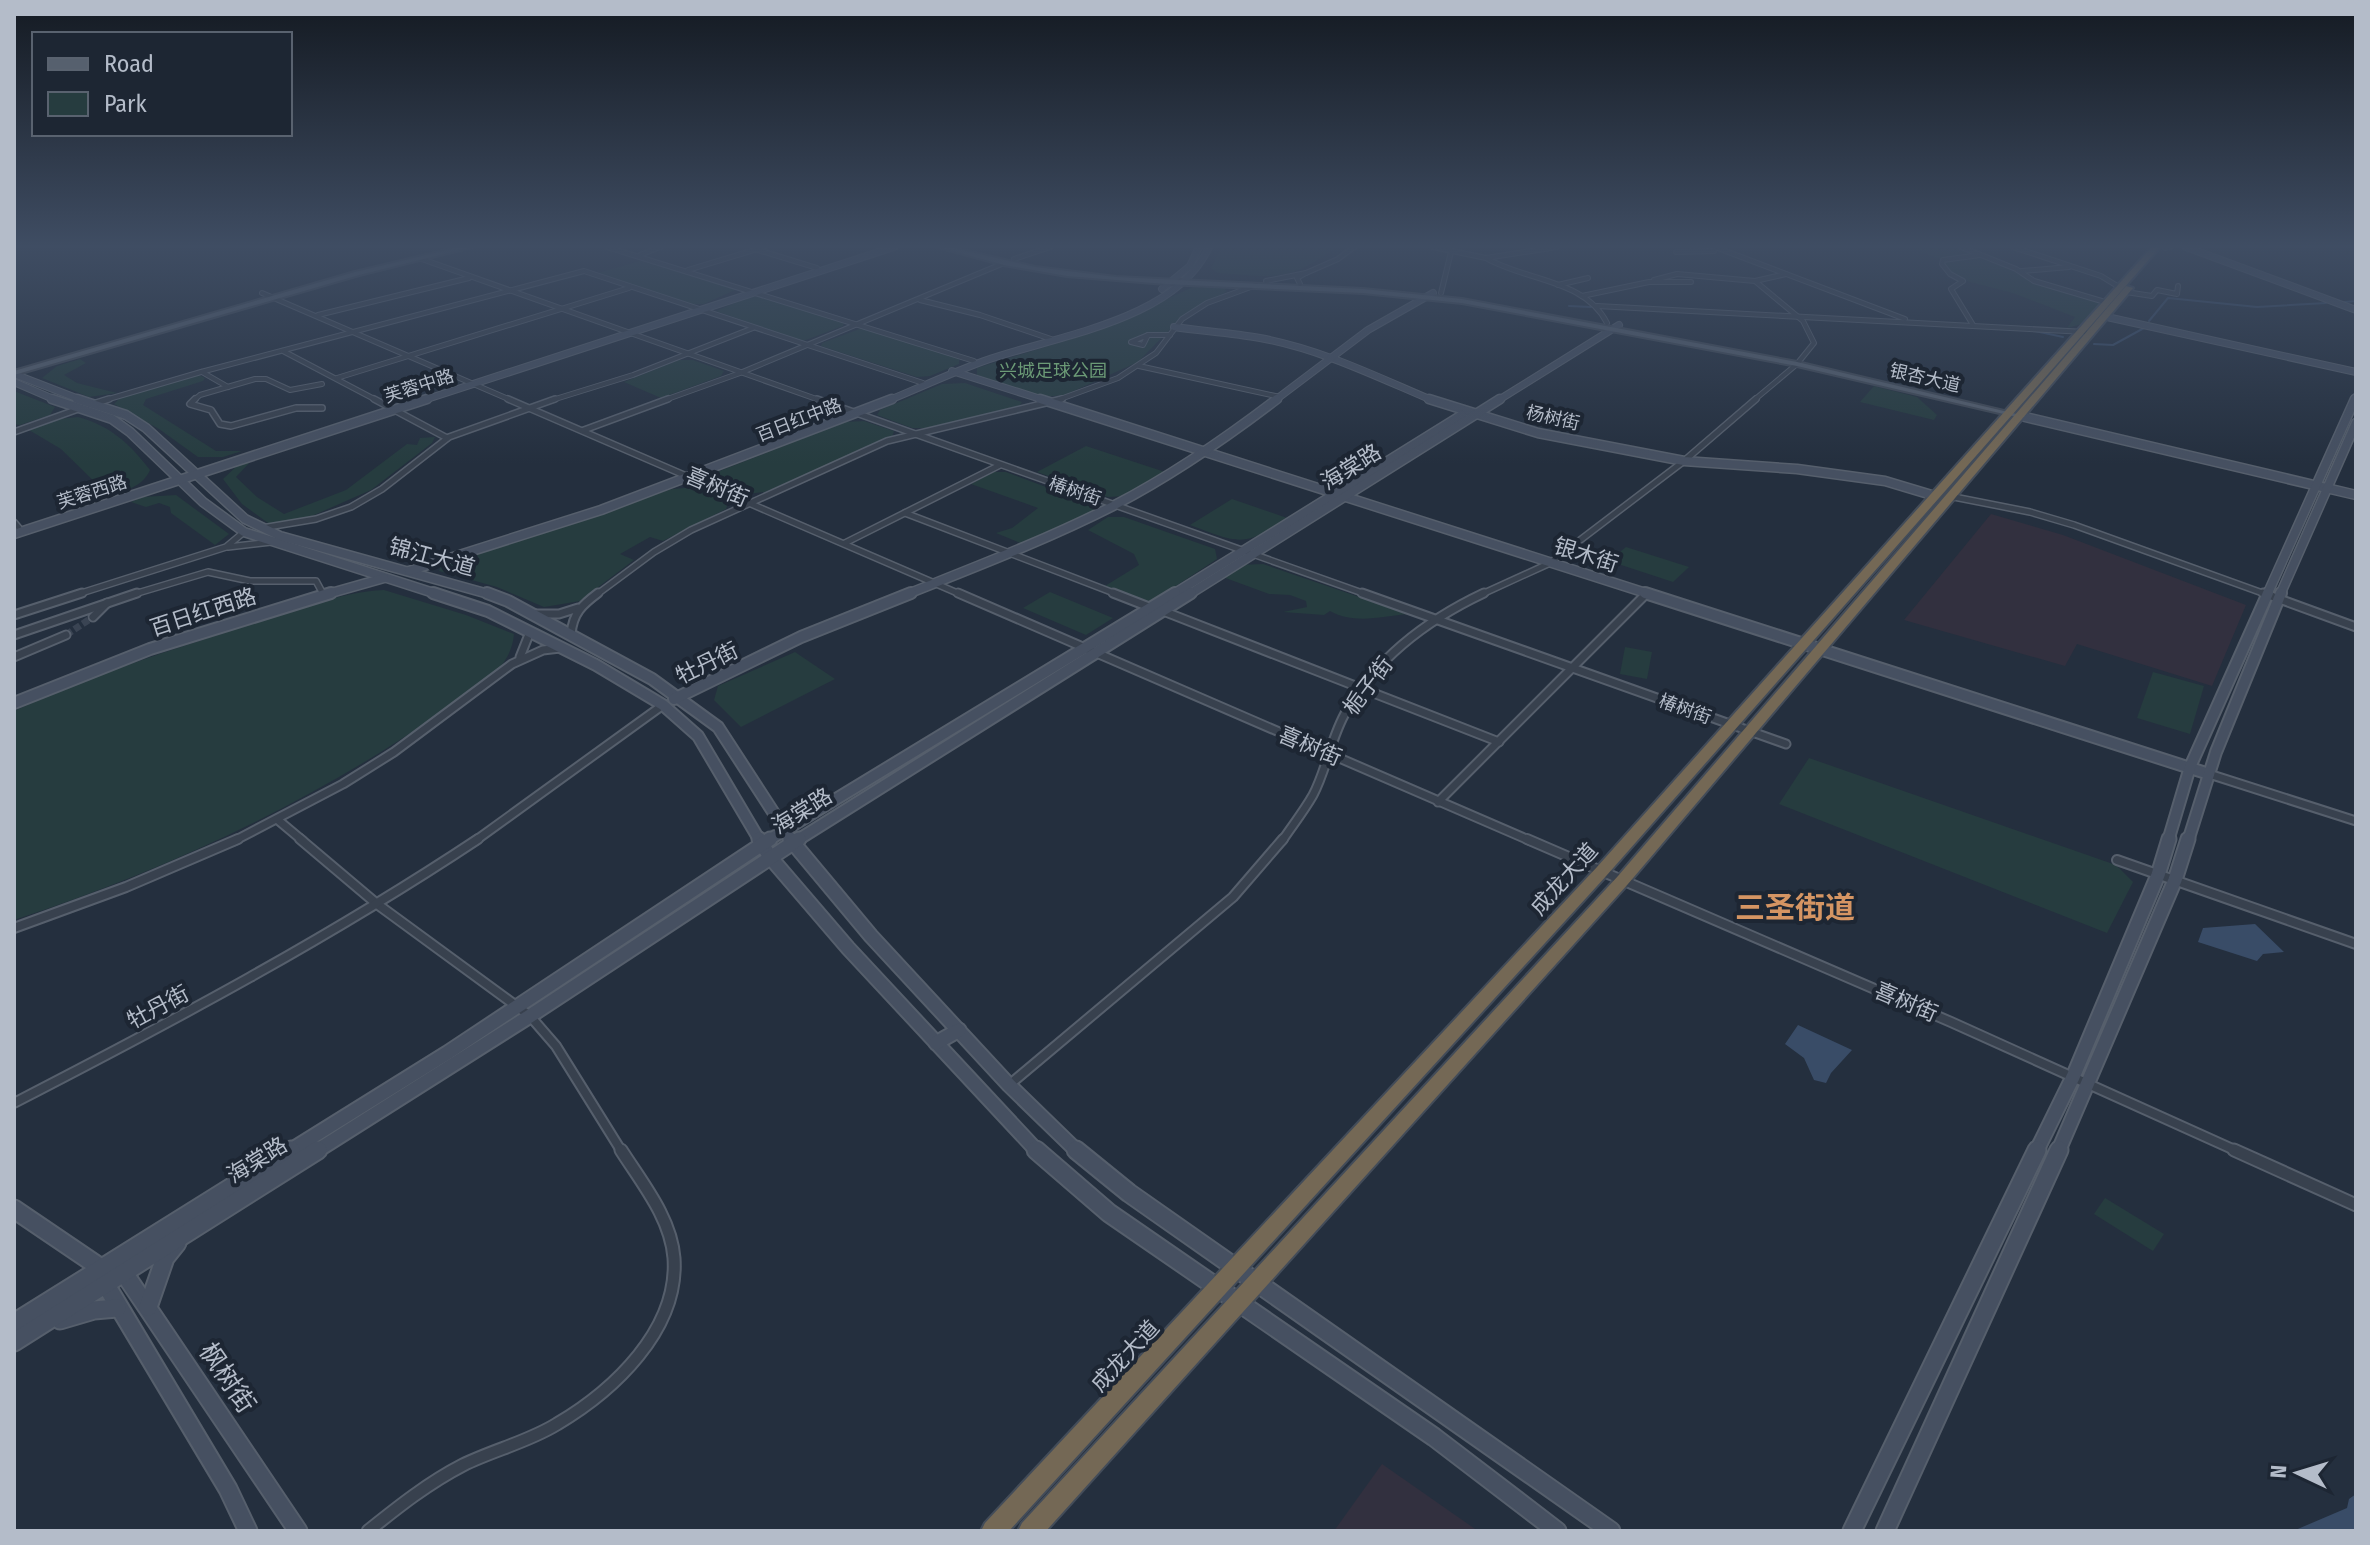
<svg xmlns="http://www.w3.org/2000/svg" width="2370" height="1545" font-family="'Fira Sans Condensed','Noto Sans SC',sans-serif">
<style>
.medical{fill:#32303f}
.green{fill:#263c3f}
.water{fill:#394c67}
.lines{fill:none;stroke-linecap:round;stroke-linejoin:round}
.stream{stroke:#394c67;stroke-width:2}
.street-tunnel{stroke:#3a4453;stroke-width:7;stroke-dasharray:7 3;stroke-linecap:butt}
.street-far4-casing{stroke:#565f6c;stroke-width:6}
.street-far3-casing{stroke:#565f6c;stroke-width:8}
.street-far2-casing{stroke:#565f6c;stroke-width:11}
.street-far1-casing{stroke:#565f6c;stroke-width:12}
.street-casing{stroke:#565f6c;stroke-width:15}
.secondary-far4-casing{stroke:#565f6c;stroke-width:8}
.secondary-far3-casing{stroke:#565f6c;stroke-width:11}
.secondary-far2-casing{stroke:#565f6c;stroke-width:14}
.secondary-far1-casing{stroke:#565f6c;stroke-width:17}
.secondary-casing{stroke:#565f6c;stroke-width:21}
.primary-casing{stroke:#414a57;stroke-width:4}
.highway-casing{stroke:#434c59;stroke-width:4}
.street-far4{stroke:#38414e;stroke-width:4}
.street-far3{stroke:#38414e;stroke-width:5}
.street-far2{stroke:#38414e;stroke-width:7}
.street-far1{stroke:#38414e;stroke-width:8}
.street{stroke:#38414e;stroke-width:11}
.secondary-far4{stroke:#465061;stroke-width:6}
.secondary-far3{stroke:#465061;stroke-width:8}
.secondary-far2{stroke:#465061;stroke-width:10}
.secondary-far1{stroke:#465061;stroke-width:13}
.secondary{stroke:#465061;stroke-width:17}
.primary{fill:#56606e;fill-rule:evenodd}
.highway{fill:#746855;fill-rule:evenodd}
.labels{text-anchor:middle;dominant-baseline:central;stroke-width:8;stroke-linejoin:round;paint-order:stroke}
.far-park-label{font-size:18px;fill:#6b9a76;stroke:#1d2633}
.far-street-label{font-size:18px;fill:#b4bcc9;stroke:#1d2633}
.street-label{font-size:22px;fill:#b4bcc9;stroke:#1d2633}
.near-street-label{font-size:26px;fill:#b4bcc9;stroke:#1d2633}
.district-label{font-size:30px;font-weight:bold;fill:#d59563;stroke:#1d2633}
</style>
<rect width="100%" height="100%" fill="#242f3e"/>
<g class="medical">
<path d="M1991,514L2063,535L2246,605L2212,686L2077,644L2065,666L1904,620Z"/>
<path d="M1382,1464L1478,1531H1334Z"/>
</g>
<g class="green">
<path d="M1222,247H1336C1288,283 1275,277 1218,273L1211,268Z"/>
<path d="M1909,247H1957L2022,275L2100,303L2082,324L2067,328L2075,317L2013,293L1970,282L1952,274L1940,259Z"/>
<path d="M643,260L737,289L704,304H692L598,273Z"/>
<path d="M1193,287L1225,288L1226,292L1186,313L1138,362L1065,395L1044,397L977,375V368L1100,330Z"/>
<path d="M749,297H759L844,322L843,326L803,341L716,311Z"/>
<path d="M862,328L959,359V364L930,376L917,377L821,346L822,343Z"/>
<path d="M80,359L86,363L64,375L77,383L117,393L89,397L42,378L57,366Z"/>
<path d="M679,360H693L724,371L721,376L661,398L624,382Z"/>
<path d="M199,375L205,378L203,381L146,399L143,405L216,451H242L223,457H198L159,429L114,404L120,398Z"/>
<path d="M965,383L1022,402L1019,407L927,428H912L877,415L880,410L942,384Z"/>
<path d="M1874,386L1917,397L1937,415L1934,420L1860,402Z"/>
<path d="M14,391L55,407L50,415L20,425L14,424Z"/>
<path d="M78,417C111,426 130,444 150,470C142,488 125,490 108,495L61,449L29,430L59,419Z"/>
<path d="M864,421L894,431L892,437L765,492L747,494L714,480L717,472L845,422Z"/>
<path d="M435,437L432,443L371,490L296,523H268L242,504L223,479L239,464L253,459L236,477L257,497L284,514L346,490L407,444L417,445L420,438Z"/>
<path d="M1086,446L1165,472L1126,496L1108,497L1037,472Z"/>
<path d="M994,472H1006L1094,505L1093,511L1023,544L996,533L1012,528L1038,508L971,484Z"/>
<path d="M696,487L729,502L726,509L663,541L650,537L620,554L634,560L580,601L544,607L497,587L439,571L442,563L672,489Z"/>
<path d="M176,495L229,534L215,545L171,513L170,507L159,503L146,507L131,502L142,497Z"/>
<path d="M1232,499L1290,519C1241,547 1241,544 1190,525Z"/>
<path d="M1108,517H1124L1215,549L1217,559L1153,601H1144L1105,586L1139,565L1134,554L1088,530Z"/>
<path d="M1626,547L1689,567L1673,582L1609,561Z"/>
<path d="M1263,564L1409,614C1382,616 1355,625 1330,611L1324,615L1283,612L1307,607L1306,601L1290,595L1269,594L1220,576L1238,565Z"/>
<path d="M384,590L466,615L514,634C511,675 464,696 433,718C304,806 163,871 14,920V711C91,675 173,649 255,623C297,610 339,592 384,590Z"/>
<path d="M1050,592L1113,618L1086,635L1023,608Z"/>
<path d="M1625,647L1652,652L1647,679L1620,674Z"/>
<path d="M795,652L835,679L741,727L714,700L718,686Z"/>
<path d="M2153,672L2204,686L2190,734L2137,718Z"/>
<path d="M1809,758L2116,865L2133,882L2107,933L1779,804Z"/>
<path d="M2105,1198L2164,1234L2153,1251L2094,1214Z"/>
</g>
<g class="water">
<path d="M2255,924L2284,952L2263,954L2257,961L2198,942L2203,928Z"/>
<path d="M1798,1025L1852,1050L1831,1073L1826,1083L1814,1080L1804,1058L1785,1044Z"/>
<path d="M2356,1494V1531H2293L2347,1508L2349,1499Z"/>
</g>
<g class="lines">
<g class="stream">
<path d="M2345,302L2356,301"/>
<path d="M1569,306L1591,307"/>
<path d="M2149,321L2168,298L2257,307L2326,303"/>
<path d="M2035,331L2063,337"/>
<path d="M2094,344L2113,345L2144,328"/>
</g>
<path class="street-tunnel" d="M66,635L93,617"/>
<g class="street-far4-casing">
<g id="street-far4">
<path d="M607,247L974,361"/>
<path d="M1433,247L1486,258L1557,247"/>
<path d="M1715,247L1905,319"/>
<path d="M1961,247L2016,269L2034,281L2105,302"/>
<path d="M2013,247L2101,276L2119,287"/>
<path d="M2165,248L2170,247"/>
<path d="M758,250L817,268"/>
<path d="M1676,252L1714,251"/>
<path d="M640,255L660,247"/>
<path d="M419,258L822,401"/>
<path d="M1486,258C1525,281 1585,279 1607,323"/>
<path d="M1014,259L1050,247"/>
<path d="M688,270L764,247"/>
<path d="M2022,271L2069,267"/>
<path d="M1306,273L1338,259L1354,247"/>
<path d="M1654,280L1677,274L1755,281"/>
<path d="M1266,281L1306,273L1297,278L1300,284"/>
<path d="M1558,285L1588,278"/>
<path d="M2126,292L2152,296L2157,290L2177,294L2178,286"/>
<path d="M262,293L513,401"/>
<path d="M1441,293L1451,252"/>
<path d="M1582,296L1649,282H1691"/>
<path d="M920,300L980,315L1051,339"/>
<path d="M1597,306L2086,332"/>
<path d="M318,315L469,278"/>
<path d="M1973,325L1951,289L1963,281L1950,274L1942,264L1943,260L1980,255"/>
<path d="M1148,335H1170"/>
<path d="M1148,335L1143,345L1131,342Z"/>
<path d="M283,351L378,401"/>
<path d="M1139,366L1280,397"/>
<path d="M202,372L228,387"/>
<path d="M337,378L629,288"/>
<path d="M102,401L201,372L584,271L923,383"/>
<path d="M193,401L200,395L255,379H266L290,390L322,384"/>
<path d="M549,401L633,375L753,328"/>
<path d="M662,401L740,373L1004,263"/>
<path d="M1055,401L1118,378L1156,353L1182,319L1207,303L1256,285"/>
<path d="M1753,401L1797,364L1814,343L1803,321L1755,281L1786,274"/>
</g>
</g>
<g class="street-far3-casing">
<g id="street-far3">
<path d="M195,399L190,404L211,410L220,424L231,426L296,408H322"/>
<path d="M374,399L447,438"/>
<path d="M508,399L962,595"/>
<path d="M817,399L1368,595"/>
<path d="M93,404L109,399"/>
<path d="M584,430L668,399"/>
<path d="M14,432L81,408"/>
<path d="M1954,497L2030,512L2074,525L2268,595"/>
<path d="M905,513L1119,595"/>
<path d="M14,522L19,528"/>
<path d="M262,528L316,519L351,507L382,489L449,437L555,399"/>
<path d="M845,543L1000,465"/>
<path d="M228,547L271,542"/>
<path d="M75,595L226,547L244,532"/>
<path d="M131,595L208,572L250,581H316L322,592"/>
<path d="M596,595L654,552L691,530L887,441L1062,399"/>
<path d="M1480,595L1550,563L1684,461L1756,399"/>
<path d="M1645,595L1647,593"/>
</g>
</g>
<g class="street-far2-casing">
<g id="street-far2">
<path d="M958,593L1531,841"/>
<path d="M1113,593L1149,607"/>
<path d="M1362,593L1786,744"/>
<path d="M2263,593L2356,627"/>
<path d="M1163,611L1499,742"/>
<path d="M535,614H559L578,608"/>
<path d="M14,615L82,593"/>
<path d="M93,617L107,603"/>
<path d="M571,634C573,613 582,605 598,593"/>
<path d="M14,635L137,593"/>
<path d="M14,657L66,635"/>
<path d="M520,657L530,632L526,630"/>
<path d="M2209,774L2356,821"/>
<path d="M1438,802L1647,593"/>
<path d="M278,820L303,841"/>
<path d="M234,841L343,784L394,752L512,664L543,650L560,648"/>
<path d="M475,841L663,705"/>
<path d="M1282,841C1292,826 1304,811 1313,795C1327,769 1331,736 1347,710C1378,657 1429,619 1484,593"/>
</g>
</g>
<g class="street-far1-casing">
<g id="street-far1">
<path d="M300,839L377,904L530,1016L556,1046L622,1152"/>
<path d="M1527,839L1951,1022L2239,1152"/>
<path d="M2117,860L2356,944"/>
<path d="M14,928L126,887L238,839"/>
<path d="M1009,1085L1233,897L1283,839"/>
<path d="M14,1103C173,1021 329,938 478,839"/>
</g>
</g>
<g class="street-casing">
<g id="street">
<path d="M2234,1150L2356,1205"/>
<path d="M368,1531C398,1507 428,1483 463,1465C493,1450 528,1442 557,1424C613,1391 679,1330 674,1258C671,1218 642,1183 621,1150"/>
</g>
</g>
<g class="secondary-far4-casing">
<g id="secondary-far4">
<path d="M2186,247L2356,310"/>
<path d="M1162,289L1190,266L1199,247"/>
<path d="M2107,317L2356,372"/>
<path d="M1174,327C1202,331 1232,333 1260,338C1321,349 1377,377 1434,401"/>
<path d="M952,371L1047,401"/>
<path d="M14,374L84,401"/>
<path d="M14,382L58,401"/>
<path d="M421,401L894,247"/>
<path d="M887,401C919,388 951,373 984,361C1054,336 1176,321 1209,247"/>
<path d="M1274,401L1368,330L1433,293"/>
<path d="M1497,401L1619,325"/>
<path d="M2354,401L2356,397"/>
</g>
</g>
<g class="secondary-far3-casing">
<g id="secondary-far3">
<path d="M52,399L112,419L130,432L203,502L244,532L440,595"/>
<path d="M77,399L126,415L146,428L245,519L280,536L492,595"/>
<path d="M1040,399L1652,595"/>
<path d="M1429,399L1538,433L1684,461L1797,469L1885,481L1935,496"/>
<path d="M2021,416L2356,495"/>
<path d="M14,534L427,399"/>
<path d="M409,571L601,510L892,399"/>
<path d="M324,595L384,578"/>
<path d="M905,595C975,567 1046,540 1113,506C1171,476 1226,438 1277,399"/>
<path d="M1172,595L1462,415"/>
<path d="M1188,595L1500,399"/>
<path d="M2267,595L2355,399"/>
<path d="M2280,595L2356,423"/>
</g>
</g>
<g class="secondary-far2-casing">
<g id="secondary-far2">
<path d="M433,593L488,611L596,665L663,705L698,736L760,841"/>
<path d="M487,593L508,601L652,679L718,727L792,841"/>
<path d="M1645,593L2209,774"/>
<path d="M674,699L801,637L911,593"/>
<path d="M14,703L150,649L331,593"/>
<path d="M767,841L1175,593"/>
<path d="M796,841L1191,593"/>
<path d="M2168,841L2190,767L2268,593"/>
<path d="M2188,841L2216,752L2281,593"/>
</g>
</g>
<g class="secondary-far1-casing">
<g id="secondary-far1">
<path d="M759,839L770,857L848,948L1038,1152"/>
<path d="M790,839L871,936L1009,1085L1078,1152"/>
<path d="M936,1043L959,1030"/>
<path d="M288,1152L447,1053L770,839"/>
<path d="M315,1152L530,1016L799,839"/>
<path d="M2036,1152L2073,1077L2158,875L2169,839"/>
<path d="M2058,1152L2175,880L2188,839"/>
</g>
</g>
<g class="secondary-casing">
<g id="secondary">
<path d="M1036,1150L1109,1213L1434,1437L1557,1531"/>
<path d="M1076,1150L1129,1193L1611,1531"/>
<path d="M14,1209L101,1268L124,1273L298,1531"/>
<path d="M103,1280L228,1489L248,1531"/>
<path d="M148,1307L165,1258L177,1243"/>
<path d="M60,1320L94,1310L117,1308"/>
<path d="M14,1323L291,1150"/>
<path d="M14,1342L318,1150"/>
<path d="M1852,1531L2037,1150"/>
<path d="M1885,1531L2059,1150"/>
</g>
</g>
<g class="primary-casing">
<g id="primary">
<path d="M460,247H472L359,275L14,375V371L355,272Z"/>
<path d="M938,247H949L1035,267L1116,277L1363,289L1462,299L1797,362L2025,416L2021,418L1797,366L1462,303L1363,293L1166,284L1067,276L1004,265Z"/>
</g>
</g>
<g class="highway-casing">
<g id="highway">
<path d="M2152,247H2160L1607,875L1009,1531H981L985,1523L1597,867Z"/>
<path d="M2126,286L2133,288L1628,884L1046,1531H1018L1022,1523L1618,876Z"/>
</g>
</g>
<use href="#street-far4" class="street-far4"/>
<use href="#street-far3" class="street-far3"/>
<use href="#street-far2" class="street-far2"/>
<use href="#street-far1" class="street-far1"/>
<use href="#street" class="street"/>
<use href="#secondary-far4" class="secondary-far4"/>
<use href="#secondary-far3" class="secondary-far3"/>
<use href="#secondary-far2" class="secondary-far2"/>
<use href="#secondary-far1" class="secondary-far1"/>
<use href="#secondary" class="secondary"/>
<use href="#primary" class="primary"/>
<use href="#highway" class="highway"/>
</g>
<linearGradient id="sky" x2="0" y2="1"><stop stop-color="#141a22"/><stop offset="0.53" stop-color="#3f4d63"/><stop offset="1" stop-color="#3f4d63" stop-opacity="0"/></linearGradient>
<rect width="2370" height="464" fill="url(#sky)"/>
<g class="labels">
<g class="far-park-label">
<text x="1053" y="371">兴城足球公园</text>
</g>
<g class="far-street-label">
<text transform="translate(1925 378) rotate(13)">银杏大道</text>
<text transform="translate(419 386) rotate(-18)">芙蓉中路</text>
<text transform="translate(1553 418) rotate(13)">杨树街</text>
<text transform="translate(799 420) rotate(-21)">百日红中路</text>
<text transform="translate(1075 491) rotate(19)">椿树街</text>
<text transform="translate(92 492) rotate(-18)">芙蓉西路</text>
<text transform="translate(1685 709) rotate(20)">椿树街</text>
</g>
<g class="street-label">
<text transform="translate(1351 467) rotate(-32)">海棠路</text>
<text transform="translate(717 487) rotate(23)">喜树街</text>
<text transform="translate(1586 555) rotate(18)">银木街</text>
<text transform="translate(432 557) rotate(15)">锦江大道</text>
<text transform="translate(203 612) rotate(-18)">百日红西路</text>
<text transform="translate(707 663) rotate(-26)">牡丹街</text>
<text transform="translate(1368 686) rotate(-53)">栀子街</text>
<text transform="translate(1310 746) rotate(23)">喜树街</text>
<text transform="translate(802 811) rotate(-32)">海棠路</text>
<text transform="translate(1564 879) rotate(-48)">成龙大道</text>
<text transform="translate(1906 1002) rotate(23)">喜树街</text>
<text transform="translate(158 1007) rotate(-28)">牡丹街</text>
<text transform="translate(257 1160) rotate(-32)">海棠路</text>
<text transform="translate(1125 1356) rotate(-47)">成龙大道</text>
</g>
<g class="near-street-label">
<text transform="translate(227 1378) rotate(56)">枫树街</text>
</g>
<g class="district-label">
<text x="1795" y="908">三圣街道</text>
</g>
</g>
<rect width="2370" height="1545" fill="none" stroke="#b4bcc9" stroke-width="32"/>
<rect x="32" y="32" width="260" height="104" fill="#1d2633" stroke="#59626f" stroke-width="2"/>
<rect x="48" y="58" width="40" height="12" fill="#56606e" stroke="#59626f" stroke-width="2"/>
<text x="104" y="72" font-size="24" fill="#b4bcc9">Road</text>
<rect x="48" y="92" width="40" height="24" fill="#263c3f" stroke="#59626f" stroke-width="2"/>
<text x="104" y="112" font-size="24" fill="#b4bcc9">Park</text>
<g transform="translate(2298 1473) rotate(274)" stroke="#1d2633" stroke-width="6" paint-order="stroke">
<path d="M0-6L14 30L0 20L-14 30Z" fill="#b4bcc9"/>
<text y="-12" font-size="22" font-weight="bold" text-anchor="middle" fill="#b4bcc9">N</text>
</g>
</svg>
